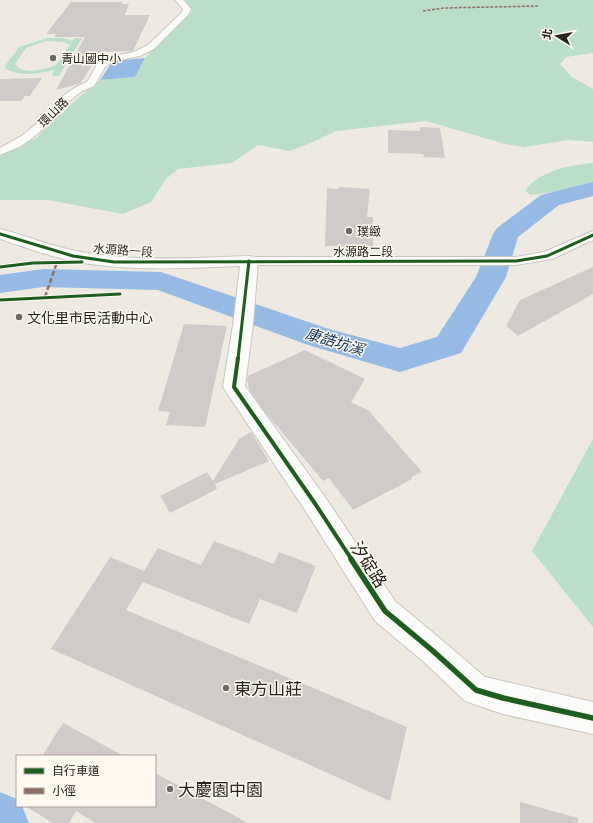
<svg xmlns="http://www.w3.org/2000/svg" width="593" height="823" font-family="'Open Sans','Noto Sans TC',sans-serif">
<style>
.green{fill:#bbdec8;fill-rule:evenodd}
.water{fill:#95bae3}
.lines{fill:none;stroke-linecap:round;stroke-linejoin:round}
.river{fill:#95bae3;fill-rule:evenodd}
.building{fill:#cfcbc9}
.street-casing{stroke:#cac6bf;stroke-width:2}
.secondary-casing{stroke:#cac6bf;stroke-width:2}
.street{fill:#fcfcfb;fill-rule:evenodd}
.secondary{fill:#fcfcfb;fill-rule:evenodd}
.quiet-far1{stroke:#8d6e63;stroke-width:1.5;stroke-dasharray:3 1.5;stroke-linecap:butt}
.quiet{stroke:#8d6e63;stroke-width:2.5;stroke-dasharray:5 2.5;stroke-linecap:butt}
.cycleway-far2-casing{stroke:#fff9f0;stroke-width:5}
.cycleway-far1-casing{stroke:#fff9f0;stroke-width:6}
.cycleway-casing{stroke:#fff9f0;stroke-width:8}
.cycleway-far2{stroke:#1b5e20;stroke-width:3}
.cycleway-far1{stroke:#1b5e20;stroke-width:4}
.cycleway{stroke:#1b5e20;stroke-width:5.5}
.poi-dot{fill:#6d6963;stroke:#fff9f0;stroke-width:1.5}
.labels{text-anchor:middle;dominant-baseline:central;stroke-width:3;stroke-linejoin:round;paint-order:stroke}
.far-poi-label{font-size:12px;fill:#27241f;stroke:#fff9f0;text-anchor:start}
.far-street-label{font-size:12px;fill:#27241f;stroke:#fff9f0}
.poi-label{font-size:14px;fill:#27241f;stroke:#fff9f0;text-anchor:start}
.water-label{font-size:15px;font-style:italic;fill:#093158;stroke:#fff9f0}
.near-street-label{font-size:17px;fill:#27241f;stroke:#fff9f0}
.near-poi-label{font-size:17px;fill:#27241f;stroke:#fff9f0;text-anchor:start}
</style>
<rect width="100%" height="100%" fill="#eeeae2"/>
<g class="green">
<path d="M185,0H593V53L566,57L560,64L572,77L593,89V142L568,140L524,147L505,144L426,121L336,131L313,142L290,151L258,145L232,163L178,169L166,179L151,202L123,214L48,200H0V157L36,138L79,97L100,80L135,77L145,58L192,11Z"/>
<path d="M47,38H63L72,41L74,38H82L59,76H52L54,70C39,74 20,77 6,69L5,66L19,47ZM46,41L63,42L70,45L56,65C45,69 23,76 15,64L26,48Z"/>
<path d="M593,163V182L560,191L531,195L525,191C538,171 570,165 593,163Z"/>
<path d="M593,439V627L532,551Z"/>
</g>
<path class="water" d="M145,58L135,77L100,80L113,61Z"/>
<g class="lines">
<g class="river">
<path d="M593,182V196L559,205L518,237L506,277L461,353L400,372L308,345L158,290L43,287L0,293V275L43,269L161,272L329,329L400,348L437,337L476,277L493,234L497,228L541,195Z"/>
<path d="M0,792L17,799V806H22L29,823H0Z"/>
</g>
</g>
<g class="building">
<path d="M71,2H123L122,4H129L125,15H150L133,51L100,52L81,83L56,90L85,37H54L56,34H46Z"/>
<path d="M42,78L30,96H25L21,101H0V79Z"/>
<path d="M420,127L440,128L445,158L424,157L423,154L388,153V130L420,131Z"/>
<path d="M339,187L370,189L367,217H373V250L342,249L341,246H325L327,188L338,189Z"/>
<path d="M593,267V294L518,336L506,326L520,300Z"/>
<path d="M184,324L227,326L205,427L166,425L170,412L158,411Z"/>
<path d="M305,350L365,379L351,402L369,411L422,472L411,477L412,479L353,510L329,478L323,481L265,412L250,391L247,381L248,376Z"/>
<path d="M251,432L269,461L215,484L217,489L170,513L160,496L207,472L213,481L239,439Z"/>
<path d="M214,541L274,564L279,552L316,566L297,613L260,599L249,624L143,582L126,610L407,727L390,801L51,649L110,557L144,571L158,548L201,565Z"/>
<path d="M63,723L124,756H42Z"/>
<path d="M155,773L248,823H96L76,811L69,823H53L25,806H155Z"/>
<path d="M520,802L578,818V823H520Z"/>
</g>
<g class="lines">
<g class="street-casing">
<g id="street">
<path d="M175,0H183L191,9L188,15L154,49L140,56L114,61L105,67L94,86L82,91L68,102L55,119L31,139L21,146L0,155V148L23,135L47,115L60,98L76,87L87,82L98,63L108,57L134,52L148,45L182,12L183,9Z"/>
<path d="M593,231V240L552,259L516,265H249L244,264L242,261L244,258L249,257H516L544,252Z"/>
</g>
</g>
<g class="secondary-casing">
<path id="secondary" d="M0,229C25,235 50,246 76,251C132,262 192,258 249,256L255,257L258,261L253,325L245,386L325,497L395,601L443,641L485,677L593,702V734L503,714L465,701L423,661L375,621L307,513L223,387L233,325L240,266C185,268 127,272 73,261C48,256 24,247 0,239Z"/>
</g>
<use href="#street" class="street"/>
<use href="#secondary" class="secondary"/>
<path class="quiet-far1" d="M423,11L444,8L538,6"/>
<path class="quiet" d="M45,297L57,262"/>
<g class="cycleway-far2-casing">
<g id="cycleway-far2">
<path d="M0,234L73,256L114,262L516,261L547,256L593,235"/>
<path d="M0,267L33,263L82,262"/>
<path d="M0,300L120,294"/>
<path d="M238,359L249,261"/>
</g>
</g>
<g class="cycleway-far1-casing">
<path id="cycleway-far1" d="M238,358L234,387L316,505L352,560"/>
</g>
<g class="cycleway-casing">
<path id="cycleway" d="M351,559L385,611L433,651L476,690L503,698L593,718"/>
</g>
<use href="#cycleway-far2" class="cycleway-far2"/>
<use href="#cycleway-far1" class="cycleway-far1"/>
<use href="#cycleway" class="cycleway"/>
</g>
<g class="poi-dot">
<circle cx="53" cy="58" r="4"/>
<circle cx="349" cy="231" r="4"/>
<circle cx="19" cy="317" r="4"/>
<circle cx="226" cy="688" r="4"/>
<circle cx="170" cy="789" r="4"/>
</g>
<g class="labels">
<g class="far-poi-label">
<text x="61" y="58">青山國中小</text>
<text x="357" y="231">璞緻</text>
</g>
<g class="far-street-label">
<text transform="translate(53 112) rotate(-45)">環山路</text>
<text transform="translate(123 250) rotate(4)">水源路一段</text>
<text x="363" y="251">水源路二段</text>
</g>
<g class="poi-label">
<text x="27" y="317">文化里市民活動中心</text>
</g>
<g class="water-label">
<text transform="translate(335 341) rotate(17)">康誥坑溪</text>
</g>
<g class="near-street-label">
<text transform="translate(369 564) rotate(57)">汐碇路</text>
</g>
<g class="near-poi-label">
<text x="234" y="688">東方山莊</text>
<text x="178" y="789">大慶園中園</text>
</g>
</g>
<rect x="16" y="755" width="140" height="52" fill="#fff9f0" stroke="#a9a49c"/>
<rect x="24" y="768" width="20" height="6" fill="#1b5e20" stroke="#a9a49c"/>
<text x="52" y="775" font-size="12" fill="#27241f">自行車道</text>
<rect x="24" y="788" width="20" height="6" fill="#8d6e63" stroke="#a9a49c"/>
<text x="52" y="795" font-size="12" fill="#27241f">小徑</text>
<g transform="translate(557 36) rotate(281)" stroke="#fff9f0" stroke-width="3" paint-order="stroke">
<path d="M0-3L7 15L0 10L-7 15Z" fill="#27241f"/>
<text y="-6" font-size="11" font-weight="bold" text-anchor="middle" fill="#27241f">北</text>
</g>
</svg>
